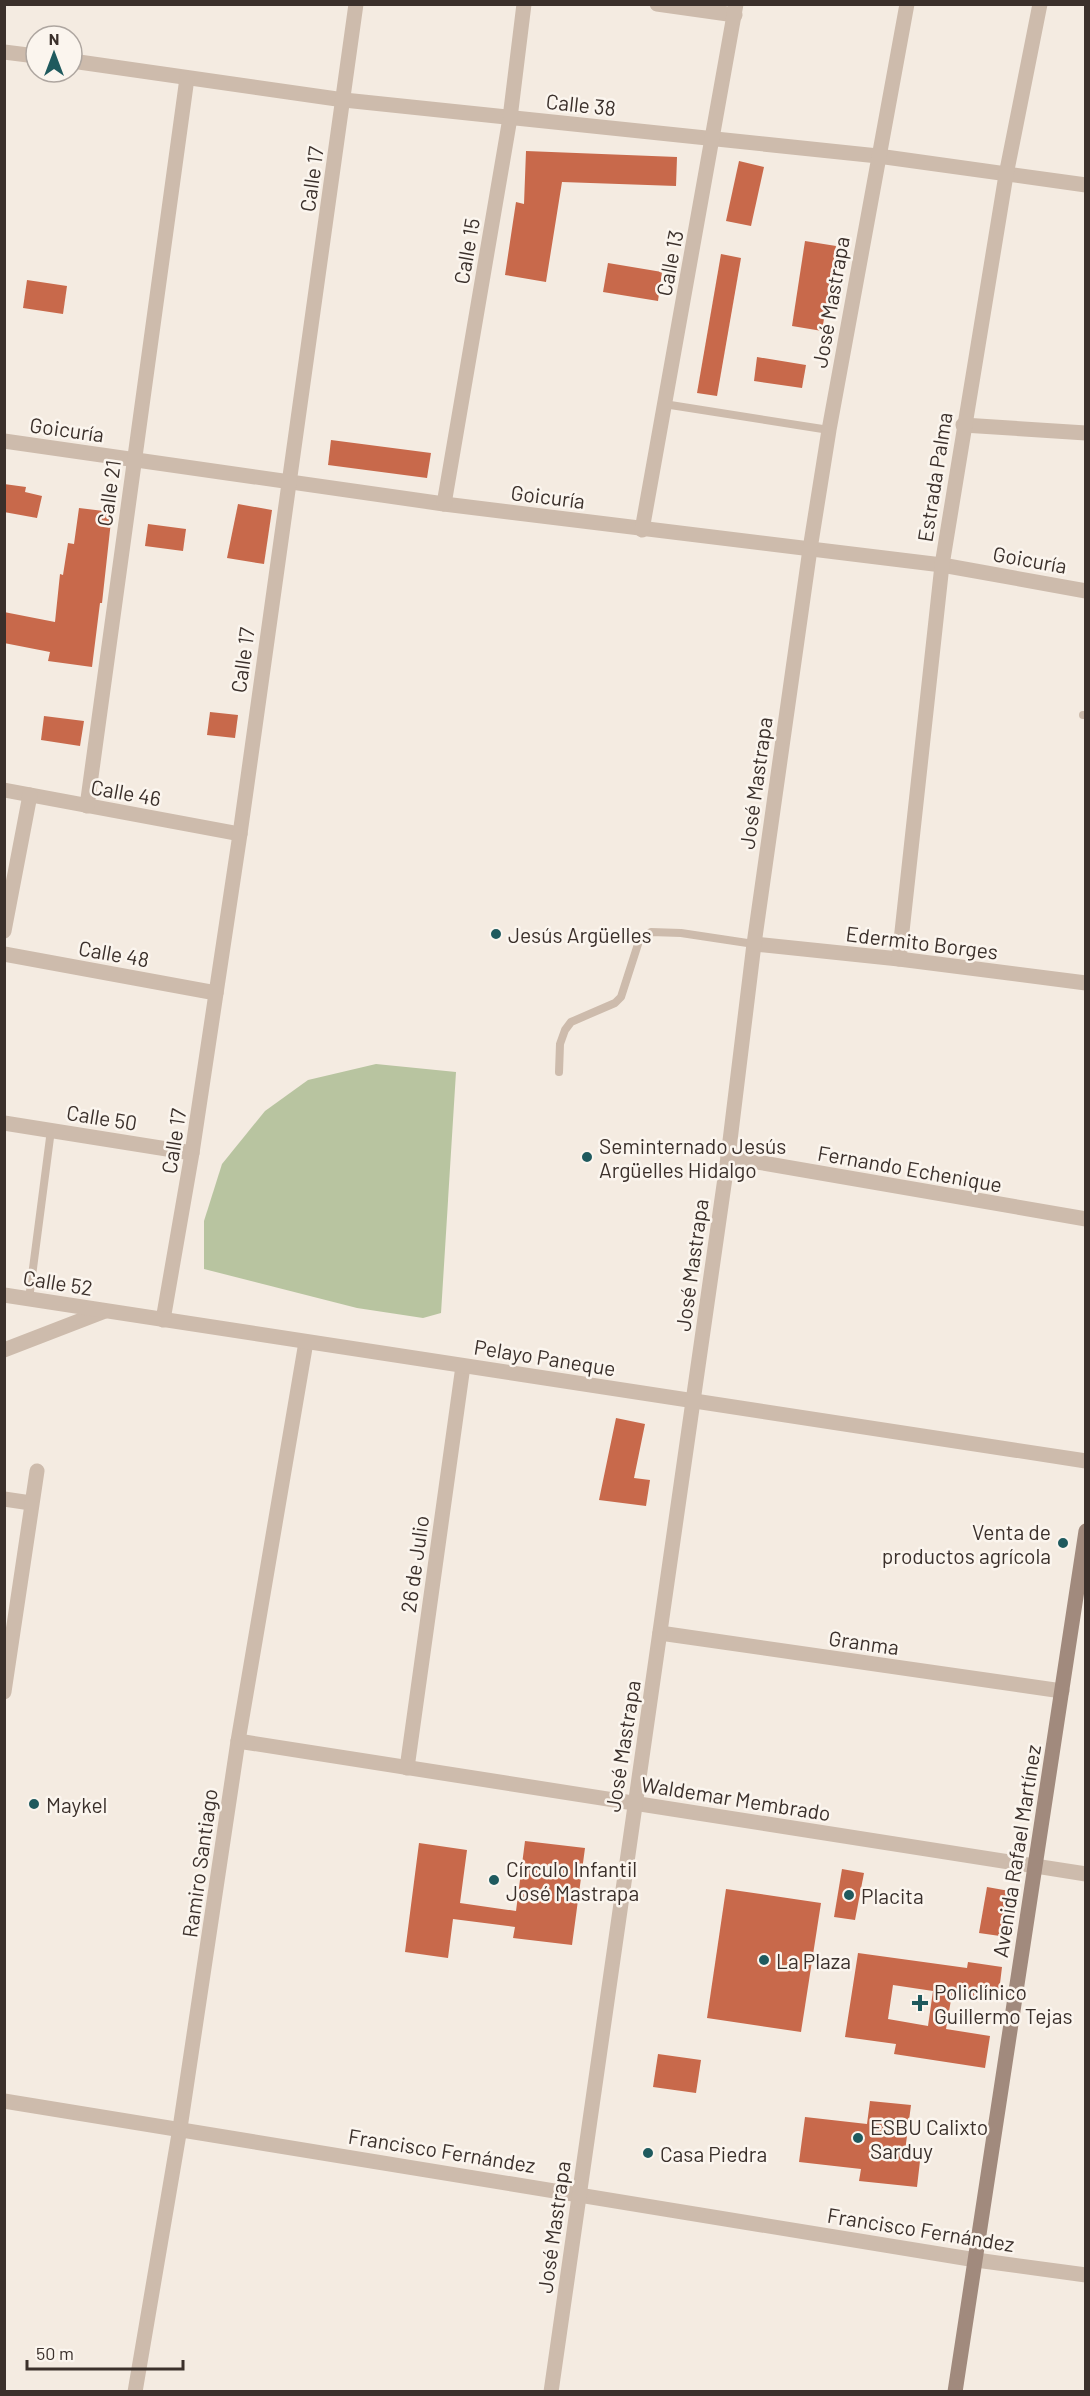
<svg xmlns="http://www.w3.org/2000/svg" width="1090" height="2396" font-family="Barlow,sans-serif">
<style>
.green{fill:#b8c4a0}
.building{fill:#c8694b;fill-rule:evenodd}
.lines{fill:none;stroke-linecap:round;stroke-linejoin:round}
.service{stroke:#cdbbac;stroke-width:8}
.minor{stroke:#cdbbac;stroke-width:15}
.tertiary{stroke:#cdbbac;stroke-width:15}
.secondary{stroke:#a18a7d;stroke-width:15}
.poi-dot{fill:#1f5a5e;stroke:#fbf5ee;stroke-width:2}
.labels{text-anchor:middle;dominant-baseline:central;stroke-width:5;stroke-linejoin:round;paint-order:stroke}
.street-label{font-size:21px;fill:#3b302b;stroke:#fbf5ee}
.poi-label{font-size:21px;fill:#3b302b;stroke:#fbf5ee;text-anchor:start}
</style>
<rect width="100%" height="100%" fill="#f4ebe1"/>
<path class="green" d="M376,1064L456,1072L441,1313L423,1318L357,1308L204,1269V1221L222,1164L265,1111L308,1080Z"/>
<g class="building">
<path d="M526,151L677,157L676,186L562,182L546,282L505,275L516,202L524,204Z"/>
<path d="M739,161L764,167L751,226L726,221Z"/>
<path d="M805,241L836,246L822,331L792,326Z"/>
<path d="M721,254L741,258L717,396L697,393Z"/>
<path d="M608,263L662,272L658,301L603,292Z"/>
<path d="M27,280L67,286L63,314L23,308Z"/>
<path d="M757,357L806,365L802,388L754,381Z"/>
<path d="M331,440L431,453L427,478L328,465Z"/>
<path d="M4,484L26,487L25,492L42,496L37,518L4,512Z"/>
<path d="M238,504L272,510L264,564L227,558Z"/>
<path d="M79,508L112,512L102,603H100L92,667L48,661L50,652L4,643V612L55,622L60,574L63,575L68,543L74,544Z"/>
<path d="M148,524L186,529L183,551L145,546Z"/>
<path d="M210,712L238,715L235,738L207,735Z"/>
<path d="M44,716L84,721L80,746L41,740Z"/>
<path d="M616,1418L645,1424L634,1478L650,1480L646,1506L599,1500Z"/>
<path d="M525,1841L585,1848L572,1945L513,1938L515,1927L453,1919L448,1958L405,1952L419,1843L467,1850L460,1903L516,1911Z"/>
<path d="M842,1869L864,1873L855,1920L834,1917Z"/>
<path d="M987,1887L1015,1892L1007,1937L979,1933Z"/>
<path d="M726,1889L821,1903L801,2032L707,2018Z"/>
<path d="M858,1953L967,1968L968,1962L1002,1967L998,2000L952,1994L946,2029L990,2036L985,2068L894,2054L896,2044L845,2037ZM893,1985L933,1991L928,2026L888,2019Z"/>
<path d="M658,2054L701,2060L696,2093L653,2087Z"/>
<path d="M870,2101L911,2105L904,2159L920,2161L917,2187L859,2181L861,2169L799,2162L805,2117L867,2124Z"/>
</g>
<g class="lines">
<g class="service">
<path d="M664,404L829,430"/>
<path d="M1083,715H1086"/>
<path d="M559,1072L560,1044L565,1030L571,1022L615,1003L621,997L639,941L651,932L681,933L754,944"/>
<path d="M29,1299L51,1130"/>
</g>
<g class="minor">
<path d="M657,4L735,15"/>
<path d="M4,52L36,56"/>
<path d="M72,61L344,100L878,156L1086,185"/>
<path d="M963,425L1086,433"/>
<path d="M4,441L444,504L942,565L1086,591"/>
<path d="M444,504L510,118L524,4"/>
<path d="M642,530L736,4"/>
<path d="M4,790L240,834"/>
<path d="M87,806L187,78"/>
<path d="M4,931L30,795"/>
<path d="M754,944L899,959L1086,983"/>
<path d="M4,954L216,993"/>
<path d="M899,959L942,565L1006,175L1040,4"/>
<path d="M4,1123L192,1153"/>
<path d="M728,1157L1086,1219"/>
<path d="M163,1320L192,1153L240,834L356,4"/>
<path d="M4,1350L105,1311"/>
<path d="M4,1499L31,1503"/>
<path d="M660,1633L1062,1691"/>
<path d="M4,1692L37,1471"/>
<path d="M238,1741L1086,1874"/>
<path d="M407,1768L463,1366"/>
<path d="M4,2101L976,2260L1086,2275"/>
<path d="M135,2392L180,2128L238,1741L306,1342"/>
</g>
<g class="tertiary">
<path d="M4,1295L1086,1461"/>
<path d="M551,2392L728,1157L754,944L810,549L829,430L907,4"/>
</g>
<path class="secondary" d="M955,2392L1086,1531"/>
</g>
<g class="poi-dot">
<circle cx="496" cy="934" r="6"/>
<circle cx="587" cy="1157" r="6"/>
<circle cx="1063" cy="1543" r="6"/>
<circle cx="34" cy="1804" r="6"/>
<circle cx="494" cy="1880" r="6"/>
<circle cx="849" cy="1895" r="6"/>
<circle cx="764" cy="1960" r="6"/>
<path d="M917 1994h6v6h6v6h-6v6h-6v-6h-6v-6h6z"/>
<circle cx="858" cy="2138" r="6"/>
<circle cx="648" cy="2153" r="6"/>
</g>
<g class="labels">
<g class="street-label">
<text transform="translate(581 104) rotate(6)">Calle 38</text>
<text transform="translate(311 179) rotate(-82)">Calle 17</text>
<text transform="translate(466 251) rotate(-80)">Calle 15</text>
<text transform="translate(669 263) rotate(-79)">Calle 13</text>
<text transform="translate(830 302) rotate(-80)">José Mastrapa</text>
<text transform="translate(67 429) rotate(8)">Goicuría</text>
<text transform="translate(934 477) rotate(-81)">Estrada Palma</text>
<text transform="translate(108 493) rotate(-82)">Calle 21</text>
<text transform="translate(548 496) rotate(7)">Goicuría</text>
<text transform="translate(1030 559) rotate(10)">Goicuría</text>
<text transform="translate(242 660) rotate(-82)">Calle 17</text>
<text transform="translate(755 783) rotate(-82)">José Mastrapa</text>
<text transform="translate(126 792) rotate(10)">Calle 46</text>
<text transform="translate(922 942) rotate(7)">Edermito Borges</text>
<text transform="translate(114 953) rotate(10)">Calle 48</text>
<text transform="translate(102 1117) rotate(9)">Calle 50</text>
<text transform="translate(173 1141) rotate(-81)">Calle 17</text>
<text transform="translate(910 1168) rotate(10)">Fernando Echenique</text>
<text transform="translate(691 1265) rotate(-82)">José Mastrapa</text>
<text transform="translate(58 1282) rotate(9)">Calle 52</text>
<text transform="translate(545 1357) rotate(9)">Pelayo Paneque</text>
<text transform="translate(414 1564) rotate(-82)">26 de Julio</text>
<text transform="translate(864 1642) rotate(8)">Granma</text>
<text transform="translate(622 1746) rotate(-81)">José Mastrapa</text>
<text transform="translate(736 1798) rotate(9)">Waldemar Membrado</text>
<text transform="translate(1016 1851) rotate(-81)">Avenida Rafael Martínez</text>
<text transform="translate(199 1863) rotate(-82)">Ramiro Santiago</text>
<text transform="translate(442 2150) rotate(9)">Francisco Fernández</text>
<text transform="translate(553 2227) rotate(-82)">José Mastrapa</text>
<text transform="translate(921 2229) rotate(9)">Francisco Fernández</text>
</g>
<g class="poi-label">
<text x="508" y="934">Jesús Argüelles</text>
<text x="599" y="1145">Seminternado Jesús<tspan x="599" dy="24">Argüelles Hidalgo</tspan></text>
<text x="1051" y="1531" text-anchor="end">Venta de<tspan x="1051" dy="24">productos agrícola</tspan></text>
<text x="46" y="1804">Maykel</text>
<text x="506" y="1868">Círculo Infantil<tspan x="506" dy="24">José Mastrapa</tspan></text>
<text x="861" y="1895">Placita</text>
<text x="776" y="1960">La Plaza</text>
<text x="934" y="1991">Policlínico<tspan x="934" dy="24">Guillermo Tejas</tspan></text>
<text x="870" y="2126">ESBU Calixto<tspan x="870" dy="24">Sarduy</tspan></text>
<text x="660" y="2153">Casa Piedra</text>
</g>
</g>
<rect width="1090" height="2396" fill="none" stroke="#3b302b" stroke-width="12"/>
<g transform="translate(54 54)"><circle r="28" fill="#fbf5ee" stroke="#aea6a0" stroke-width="1.5"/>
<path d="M0-4.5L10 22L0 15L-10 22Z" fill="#1f5a5e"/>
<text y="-9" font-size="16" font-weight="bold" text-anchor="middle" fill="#3b302b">N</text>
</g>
<path d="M27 2360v9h156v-9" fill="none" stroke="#3b302b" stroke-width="3"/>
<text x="36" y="2360" font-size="18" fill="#3b302b" stroke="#fbf5ee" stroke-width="4.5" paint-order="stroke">50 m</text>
</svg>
